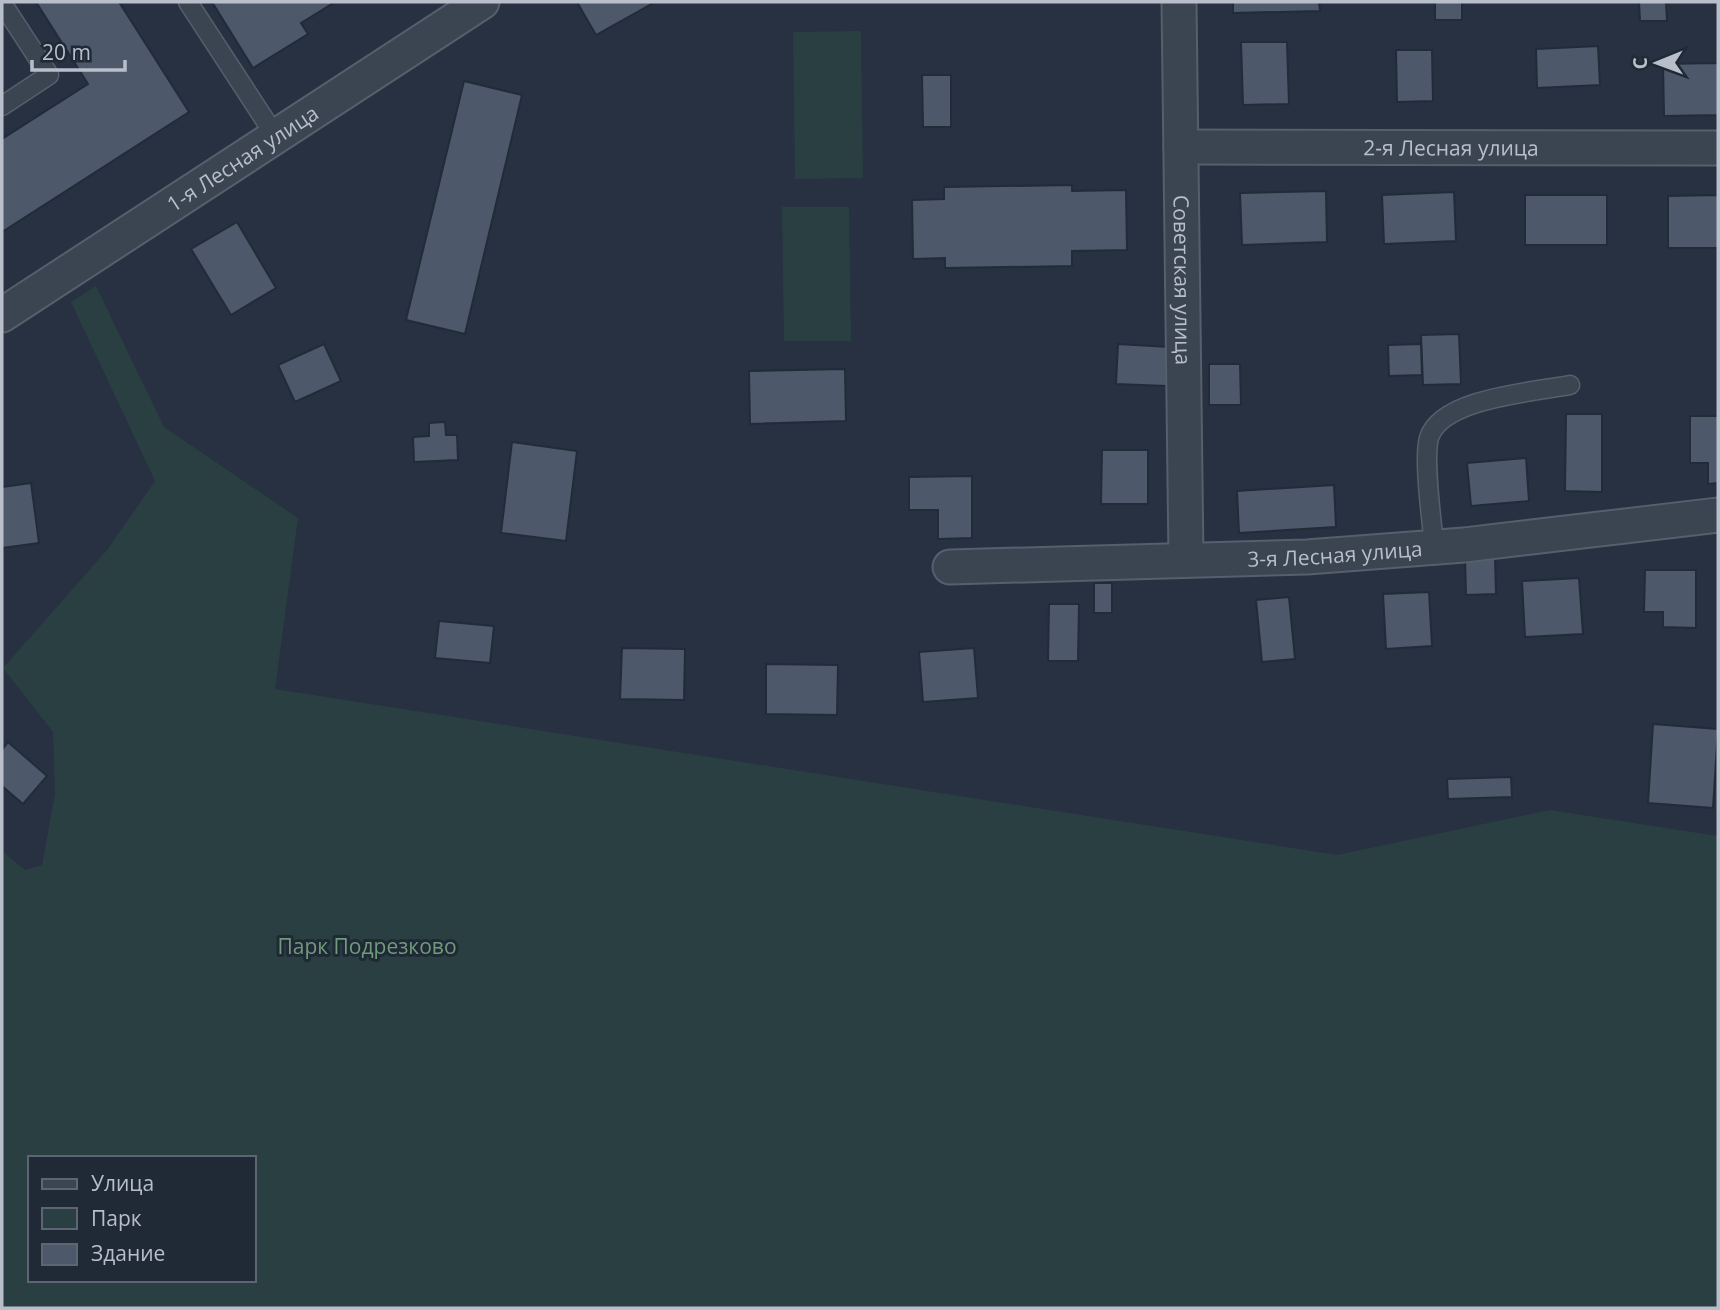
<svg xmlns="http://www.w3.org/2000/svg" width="1720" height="1310" font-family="'Open Sans',sans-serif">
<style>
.green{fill:#293f42;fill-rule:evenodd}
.building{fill:#4d586a;stroke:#222b38;stroke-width:2}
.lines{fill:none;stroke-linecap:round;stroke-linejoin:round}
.lane-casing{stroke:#565f6b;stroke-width:21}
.street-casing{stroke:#565f6b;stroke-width:37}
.lane{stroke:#3b4451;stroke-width:18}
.street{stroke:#3b4451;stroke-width:33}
.labels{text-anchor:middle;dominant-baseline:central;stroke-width:6;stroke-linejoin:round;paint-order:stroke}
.street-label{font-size:21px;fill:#b8bfcb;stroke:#202936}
.park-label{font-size:21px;fill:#709b7b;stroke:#202936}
</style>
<rect width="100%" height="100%" fill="#273141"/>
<g class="green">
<path d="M861,31L863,178L795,179L793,32Z"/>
<path d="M782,207H849L851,341H784Z"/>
<path d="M96,286L164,427L298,518L275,689L1337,855L1550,810L1718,836V1308H2V851L25,870L42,865L55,794L53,732L3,668L107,550L155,481L71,302ZM30,1158H254V1280H30Z"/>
</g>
<g class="building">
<path d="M36,2H119L189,112L2,232V139L88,84Z"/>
<path d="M212,2H335L301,23L308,34L253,68Z"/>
<path d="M577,2H655L596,35Z"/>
<path d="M1233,2H1319L1320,11L1233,13Z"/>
<rect x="1435" y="2" width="27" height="18"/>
<path d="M1639,2H1666L1667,21H1640Z"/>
<path d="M1241,42H1287L1289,104L1243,105Z"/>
<path d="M1598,46L1600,85L1537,88L1536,49Z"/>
<path d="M1396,50H1432L1433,101L1397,102Z"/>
<path d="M1718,63V115L1664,116L1663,64Z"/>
<path d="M922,75H951V127H923Z"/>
<path d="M464,81L522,95L465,334L406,320Z"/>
<path d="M1072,185V191L1126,190L1127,250L1072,251V266L945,268V258L913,259L912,200L944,199V187Z"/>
<path d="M1326,191L1327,242L1242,245L1240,193Z"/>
<path d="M1454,192L1456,241L1384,244L1382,195Z"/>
<rect x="1525" y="195" width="82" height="50"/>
<path d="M1718,195V248H1668V196Z"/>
<path d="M237,222L276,288L231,315L191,249Z"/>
<path d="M1459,334L1461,384L1423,385L1421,335Z"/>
<path d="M324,344L341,381L295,402L278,365Z"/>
<path d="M1118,344L1169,347L1167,386L1116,384Z"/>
<path d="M1421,344L1422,375L1389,376L1388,345Z"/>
<path d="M1209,364H1240L1241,405H1209Z"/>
<path d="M845,369L846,421L750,424L749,371Z"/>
<path d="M1566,414H1602V492L1565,491Z"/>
<path d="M1690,416H1718V483L1708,484V463H1690Z"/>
<path d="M445,422L446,435H457L458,460L414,462L413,437L429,436V423Z"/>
<path d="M512,442L577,451L566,541L501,533Z"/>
<path d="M1102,450H1148V504H1101Z"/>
<path d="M1526,458L1529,501L1471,506L1467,463Z"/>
<path d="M972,476V538L938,539V510H909V477Z"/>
<path d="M31,483L39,543L2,548V487Z"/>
<path d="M1334,485L1336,527L1239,533L1237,491Z"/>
<path d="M1495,557L1496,594L1466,595L1465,558Z"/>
<path d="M1645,570H1696V628L1663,627V612H1644Z"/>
<path d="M1579,578L1583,634L1525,637L1522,581Z"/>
<rect x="1094" y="583" width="18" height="30"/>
<path d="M1429,592L1432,646L1386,649L1383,594Z"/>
<path d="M1289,597L1295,659L1262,662L1256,600Z"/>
<path d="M1049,604H1079L1078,661H1048Z"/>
<path d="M439,621L494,626L490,663L435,658Z"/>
<path d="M622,648L685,649L684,700L620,699Z"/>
<path d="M974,648L978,698L923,702L919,652Z"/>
<path d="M766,664L838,665L837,715L766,714Z"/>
<path d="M1653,724L1718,729L1713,808L1648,803Z"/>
<path d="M8,742L47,776L23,804L2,786V750Z"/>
<path d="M1511,777L1512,797L1448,799L1447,779Z"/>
</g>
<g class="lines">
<g class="lane-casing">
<g id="lane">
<path d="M188,2L276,137"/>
<path d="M2,3L49,75L2,106"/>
<path d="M1434,546C1432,521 1423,460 1429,438C1441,398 1534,392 1570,385"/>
</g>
</g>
<g class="street-casing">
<g id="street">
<path id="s1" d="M1179,2L1186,559"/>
<path id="s2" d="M1181,147L1718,148"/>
<path id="s3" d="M2,315L482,2"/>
<path id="s4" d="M950,567L1307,557L1464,545L1718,515"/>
</g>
</g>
<use href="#lane" class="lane"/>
<use href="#street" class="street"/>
</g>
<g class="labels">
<g class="street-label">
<text stroke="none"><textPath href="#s2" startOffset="270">2-я Лесная улица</textPath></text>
<text stroke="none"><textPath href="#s3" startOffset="287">1-я Лесная улица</textPath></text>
<text stroke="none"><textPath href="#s1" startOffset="278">Советская улица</textPath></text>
<text stroke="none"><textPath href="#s4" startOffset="385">3-я Лесная улица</textPath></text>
</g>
<g class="park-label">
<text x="367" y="946">Парк Подрезково</text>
</g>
</g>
<rect width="1720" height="1310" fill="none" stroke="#b8bfcb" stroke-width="7"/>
<rect x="28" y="1156" width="228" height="126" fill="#202936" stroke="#5d6572" stroke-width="2"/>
<rect x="42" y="1179" width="35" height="10" fill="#3b4451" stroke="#5d6572" stroke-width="2"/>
<text x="91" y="1191" font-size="21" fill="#b8bfcb">Улица</text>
<rect x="42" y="1208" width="35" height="21" fill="#293f42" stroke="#5d6572" stroke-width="2"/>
<text x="91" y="1226" font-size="21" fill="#b8bfcb">Парк</text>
<rect x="42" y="1244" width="35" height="21" fill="#4d586a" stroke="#5d6572" stroke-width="2"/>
<text x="91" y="1261" font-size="21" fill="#b8bfcb">Здание</text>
<g transform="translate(1657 63) rotate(269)" stroke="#202936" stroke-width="5" paint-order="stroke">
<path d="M0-5L12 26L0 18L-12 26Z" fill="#b8bfcb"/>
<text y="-10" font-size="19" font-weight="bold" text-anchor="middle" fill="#b8bfcb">С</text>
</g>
<path d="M32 60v10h93v-10" fill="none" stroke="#b8bfcb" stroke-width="3.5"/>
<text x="42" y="60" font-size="21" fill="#b8bfcb" stroke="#202936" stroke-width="5" paint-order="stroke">20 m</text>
</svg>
